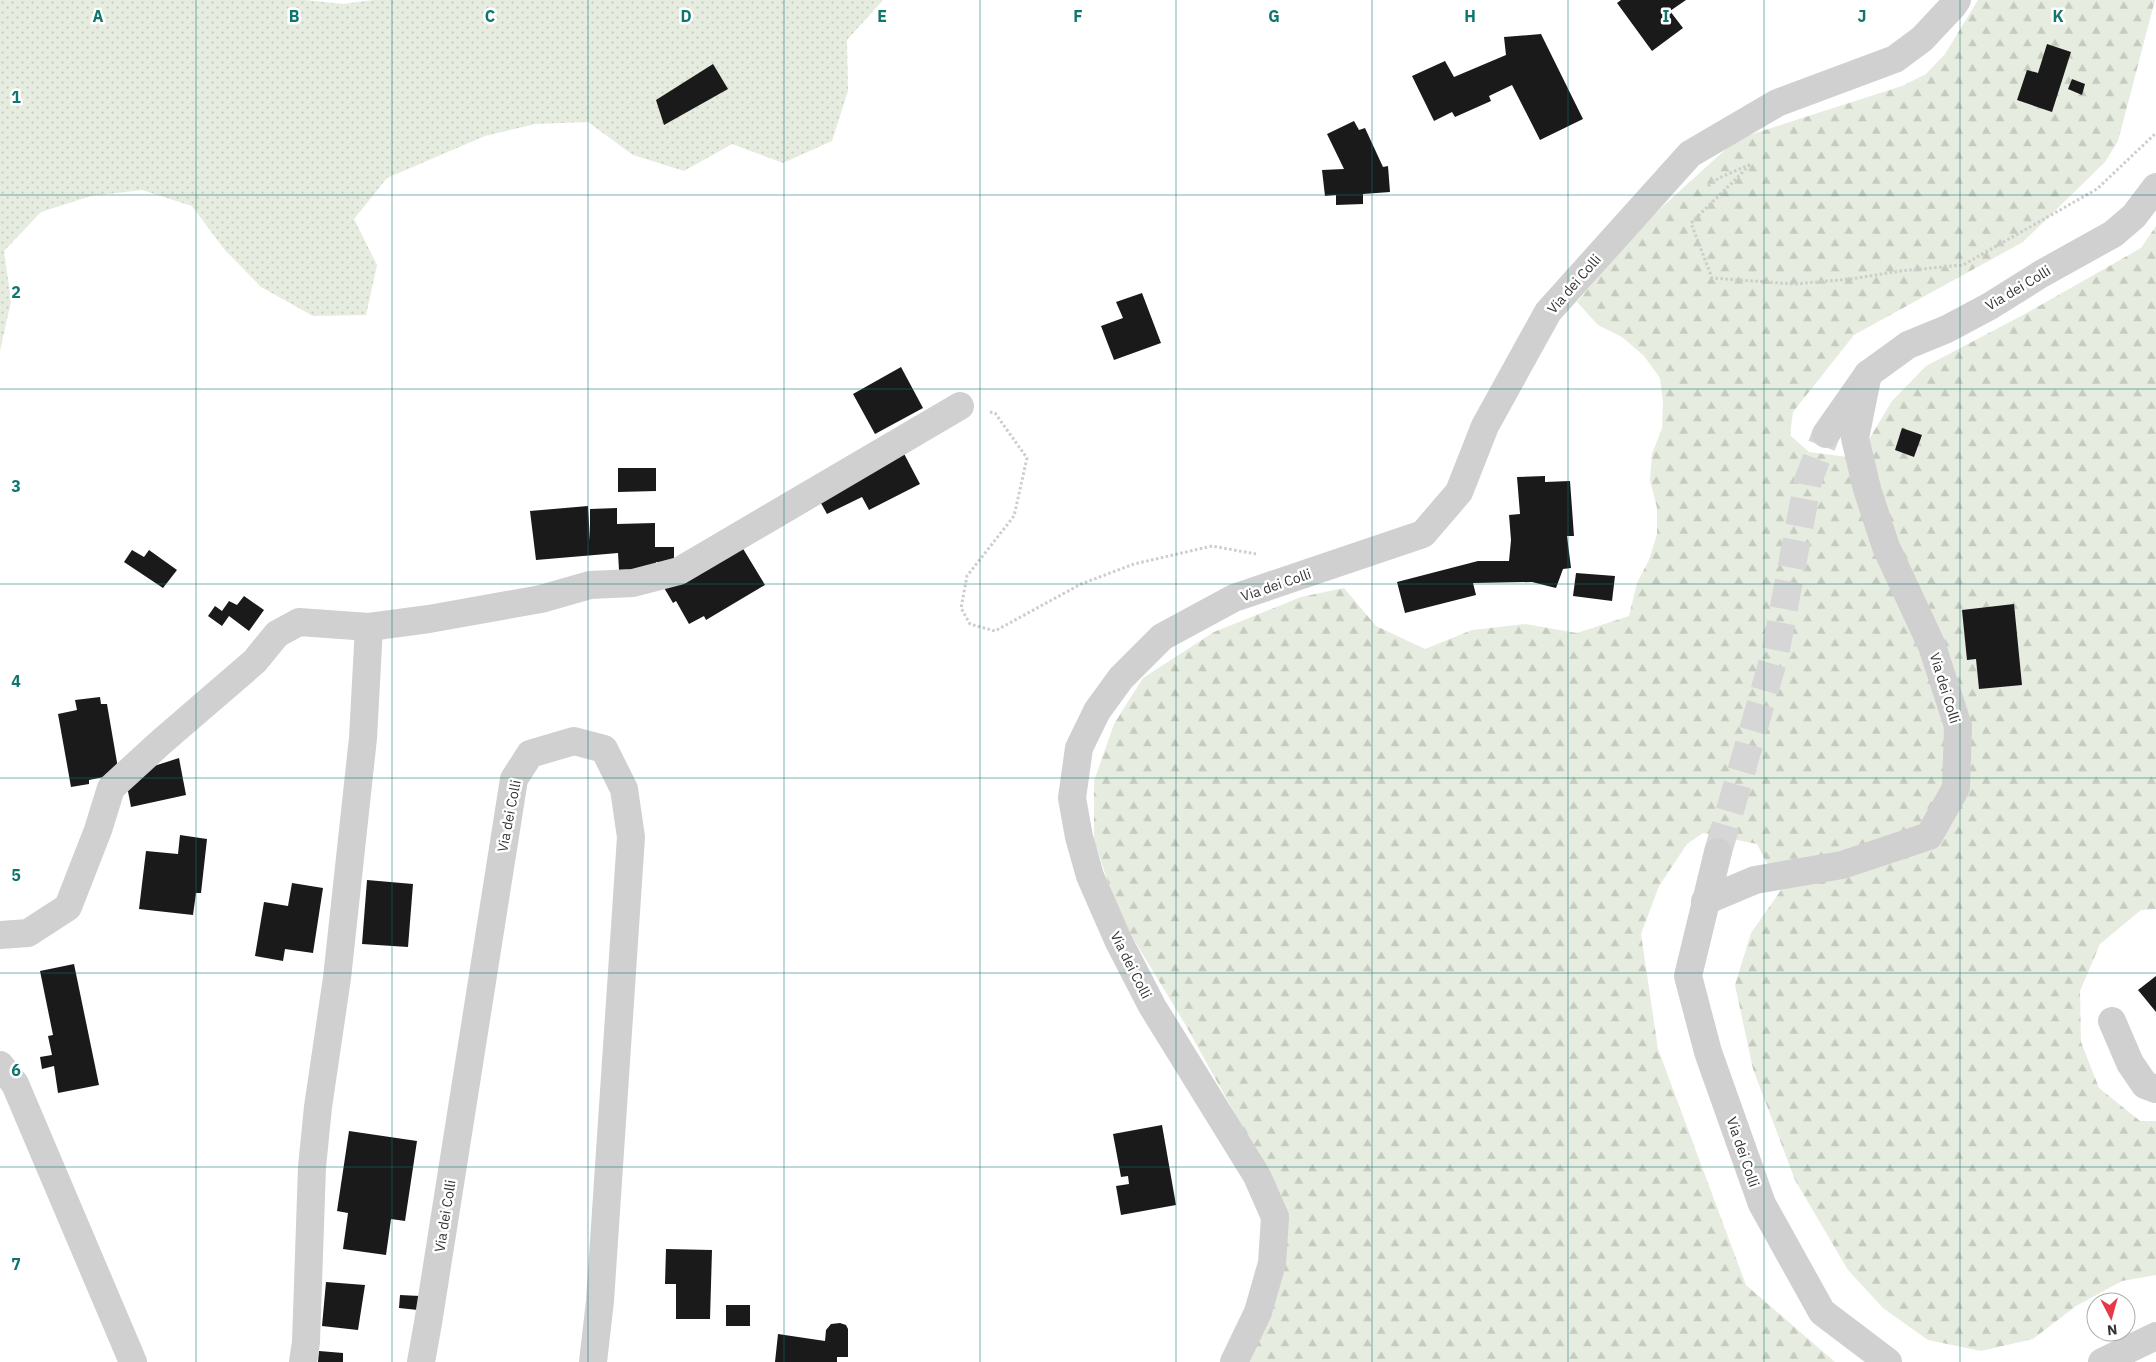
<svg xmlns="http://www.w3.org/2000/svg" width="2156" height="1362" font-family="'IBM Plex Sans',sans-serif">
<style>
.grass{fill:url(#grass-dots)}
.forest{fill:url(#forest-firs)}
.building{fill:#1a1a1a}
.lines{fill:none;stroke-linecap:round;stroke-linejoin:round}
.minor-tunnel{stroke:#d6d6d6;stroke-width:28;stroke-dasharray:28 14;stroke-linecap:butt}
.path{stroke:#cdcdcd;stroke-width:3;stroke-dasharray:2.5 2.5;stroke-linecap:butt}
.minor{stroke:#d0d0d0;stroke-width:28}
.grid{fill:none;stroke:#0f766e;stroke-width:1;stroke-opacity:0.55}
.labels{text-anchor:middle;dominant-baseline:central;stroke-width:5;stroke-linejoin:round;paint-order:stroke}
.street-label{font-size:14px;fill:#333;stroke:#fff}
.grid-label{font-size:16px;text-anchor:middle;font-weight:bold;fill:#0f766e;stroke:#fff;stroke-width:5;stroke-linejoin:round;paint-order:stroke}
</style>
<defs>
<pattern id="grass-dots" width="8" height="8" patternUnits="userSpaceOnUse" patternTransform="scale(1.25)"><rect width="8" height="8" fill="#e6ecdf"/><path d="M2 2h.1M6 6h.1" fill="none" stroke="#c6cbc0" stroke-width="1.8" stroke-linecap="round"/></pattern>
<pattern id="forest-firs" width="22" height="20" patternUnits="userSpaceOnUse" patternTransform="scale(1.25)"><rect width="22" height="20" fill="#e6ecdf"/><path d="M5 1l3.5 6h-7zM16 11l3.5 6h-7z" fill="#c6cbc0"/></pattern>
</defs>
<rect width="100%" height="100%" fill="#fff"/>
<path class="grass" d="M0,0H305L343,4L373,0H883L847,40L848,91L832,141L783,163L732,144L684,171L633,155L588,122L535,124L485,136L387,178L354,219L377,265L366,315L313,316L261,287L224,249L192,206L142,190L91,196L41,212L4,251L11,301L0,351Z"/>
<path class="forest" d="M1978,0H2155L2118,141L2105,162L2023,242L1854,335L1793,412L1790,435L1809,452L1847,457L1868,441L1892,401L1926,366L2023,315L2141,248L2156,226V909L2141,910L2100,944L2080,991L2081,1042L2099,1088L2140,1121H2156V1275L2122,1281L2076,1306L2033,1339L1981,1351L1928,1340L1883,1308L1848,1270L1795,1180L1753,1069L1735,985L1751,933L1781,890L1757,844L1703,833L1687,844L1659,886L1641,934L1658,1049L1746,1285L1835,1362H1226L1270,1237L1264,1166L1185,1024L1119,915L1094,840V781L1114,724L1143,678L1214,632L1301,597L1344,588L1376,626L1425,649L1472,630L1525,624L1577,633L1629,616L1637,583L1649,560L1657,534V508L1650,480L1652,454L1662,428L1663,402L1660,378L1644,356L1622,337L1598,325L1577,302L1639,228L1737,139L1902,86L1926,74L1945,54Z"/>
<g class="building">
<path d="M1621,0H1686L1670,11L1683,28L1652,51L1617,3Z"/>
<path d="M1541,34L1583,119L1540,140L1512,85L1489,96L1491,101L1455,117L1452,112L1434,121L1412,76L1445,61L1454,77L1506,55L1504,37Z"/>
<path d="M2047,44L2071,52L2052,112L2017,100L2027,70L2038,73Z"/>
<path d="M713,64L728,89L664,125L656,100Z"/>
<path d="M2072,79L2085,84L2082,95L2068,89Z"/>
<path d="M1354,121L1359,130L1365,128L1383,167L1388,166L1390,192L1363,194V204L1336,205V195L1325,196L1322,170L1344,169L1327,134Z"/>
<path d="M1142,293L1161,343L1114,360L1101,326L1123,318L1116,302Z"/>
<path d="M901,367L923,408L875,434L853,394Z"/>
<path d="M1902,428L1922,435L1914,457L1895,450Z"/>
<path d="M901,448L920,484L869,510L862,497L827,514L817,496Z"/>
<path d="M618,468H656V491L618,492Z"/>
<path d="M1545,476V482L1570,481L1574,536H1567L1571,568L1563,569L1556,588L1532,582L1473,583L1476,595L1405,613L1397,582L1478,561H1509L1511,540L1509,515L1520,514L1517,477Z"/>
<path d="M588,506L590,541V509L617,508V524L655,523V547H674V562H656L657,569L619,570L618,553L536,560L530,511Z"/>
<path d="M742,547L765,585L706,620L704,616L689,624L676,601L673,603L663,586Z"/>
<path d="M132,550L144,557L149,550L177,570L163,588L124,562Z"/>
<path d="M1576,573L1615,576L1612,601L1573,596Z"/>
<path d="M244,596L264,610L249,631L229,616L222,626L208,616L215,606L222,611L229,601L237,605Z"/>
<path d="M2014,604L2022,685L1979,689L1976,659L1967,660L1962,610Z"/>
<path d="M100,697L101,704H107L108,710L119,774L89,780V784L71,787L58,714L77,710L75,700Z"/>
<path d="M179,758L186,795L131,807L127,786L151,767Z"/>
<path d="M180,835L207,839L201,893H196L193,915L139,909L146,851L178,854Z"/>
<path d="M367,880L413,884L408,947L362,944Z"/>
<path d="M292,883L323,888L313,953L285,949L283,961L255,956L264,902L288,906Z"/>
<path d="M74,964L99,1085L58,1093L54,1066L42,1069L40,1057L52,1055L48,1036L53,1035L40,971Z"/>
<path d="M2156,976V1012L2138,990Z"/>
<path d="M1162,1125L1176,1205L1121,1215L1116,1186L1129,1184L1128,1176L1121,1177L1113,1134Z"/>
<path d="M349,1131L417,1141L405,1221L391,1219L386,1255L343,1249L348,1213L337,1211Z"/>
<path d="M666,1249L712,1250L710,1319H676V1284H665Z"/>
<path d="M326,1282L365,1285L358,1330L322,1326Z"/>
<path d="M400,1295L420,1296L418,1310L399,1308Z"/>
<rect x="726" y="1305" width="24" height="21"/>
<path d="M840,1323L846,1325L848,1329V1357H837V1362H775L778,1334L825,1341L826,1330L831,1324Z"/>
<path d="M319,1351L343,1353V1362H318Z"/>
</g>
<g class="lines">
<path class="minor-tunnel" d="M1718,852L1775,654L1808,481L1826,434"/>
<g class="path">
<path d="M1708,186L1719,178L1751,164L1691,223L1712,278L1794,284L1851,279L1900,271L1963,265L2097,189L2156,133"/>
<path d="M990,412L995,413L1027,458L1014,516L967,576L961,608L970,624L995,631L1081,584L1134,564L1212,546L1256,554"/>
</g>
<g class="minor">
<path d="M1826,434L1868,374L1908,345L1947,329L1990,306L2041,274L2113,234L2134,216L2156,187"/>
<path d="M1718,852L1688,976L1708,1052L1762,1204L1822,1312L1888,1362"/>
<path d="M1705,901L1755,880L1842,865L1929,836L1956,788L1958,726L1932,646L1886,547L1867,489L1855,438L1868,374"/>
<path d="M0,935L28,933L68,907L98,830L111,788L160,743L255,661L277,634L299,622L369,627L429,619L541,599L590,585L633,583L679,571L960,406"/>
<path d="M2112,1021L2130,1063L2145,1085L2156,1089"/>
<path d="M0,1065L15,1084L133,1362"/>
<path d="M303,1362L306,1342L312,1167L318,1107L337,978L363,738L369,627"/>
<path d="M421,1362L428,1323L514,779L530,754L574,741L604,749L624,789L631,837L600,1301L593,1362"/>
<path d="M1234,1362L1258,1312L1272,1263L1275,1217L1257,1176L1152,1006L1118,940L1090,876L1079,837L1072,798L1079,748L1097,711L1121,678L1162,637L1234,598L1423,534L1459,492L1485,426L1548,312L1690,154L1777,103L1895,59L1922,39L1953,6L1957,0"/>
<path d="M2102,1362L2156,1336"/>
</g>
</g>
<path class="grid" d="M196,0V1362M392,0V1362M588,0V1362M784,0V1362M980,0V1362M1176,0V1362M1372,0V1362M1568,0V1362M1764,0V1362M1960,0V1362M0,195H2156M0,389H2156M0,584H2156M0,778H2156M0,973H2156M0,1167H2156"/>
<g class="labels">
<g class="street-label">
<text transform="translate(1574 284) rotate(-49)">Via dei Colli</text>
<text transform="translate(2018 288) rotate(-31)">Via dei Colli</text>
<text transform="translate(1276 585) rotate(-19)">Via dei Colli</text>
<text transform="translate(1945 688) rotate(73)">Via dei Colli</text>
<text transform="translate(509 816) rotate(-79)">Via dei Colli</text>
<text transform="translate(1131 965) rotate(63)">Via dei Colli</text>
<text transform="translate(1743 1152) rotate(71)">Via dei Colli</text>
<text transform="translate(445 1216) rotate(-81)">Via dei Colli</text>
</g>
</g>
<g class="grid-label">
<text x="98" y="22">A</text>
<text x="294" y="22">B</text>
<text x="490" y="22">C</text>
<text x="686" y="22">D</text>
<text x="882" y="22">E</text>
<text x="1078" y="22">F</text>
<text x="1274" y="22">G</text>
<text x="1470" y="22">H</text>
<text x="1666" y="22">I</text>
<text x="1862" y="22">J</text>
<text x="2058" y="22">K</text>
<text x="16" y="103">1</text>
<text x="16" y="298">2</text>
<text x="16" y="492">3</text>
<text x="16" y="687">4</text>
<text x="16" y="881">5</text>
<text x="16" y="1076">6</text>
<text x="16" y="1270">7</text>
</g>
<g transform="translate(2111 1317) rotate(174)"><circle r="24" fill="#ffffff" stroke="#adadad"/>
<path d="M0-4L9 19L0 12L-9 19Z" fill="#e63946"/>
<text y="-8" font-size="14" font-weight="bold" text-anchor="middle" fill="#333333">N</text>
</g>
</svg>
